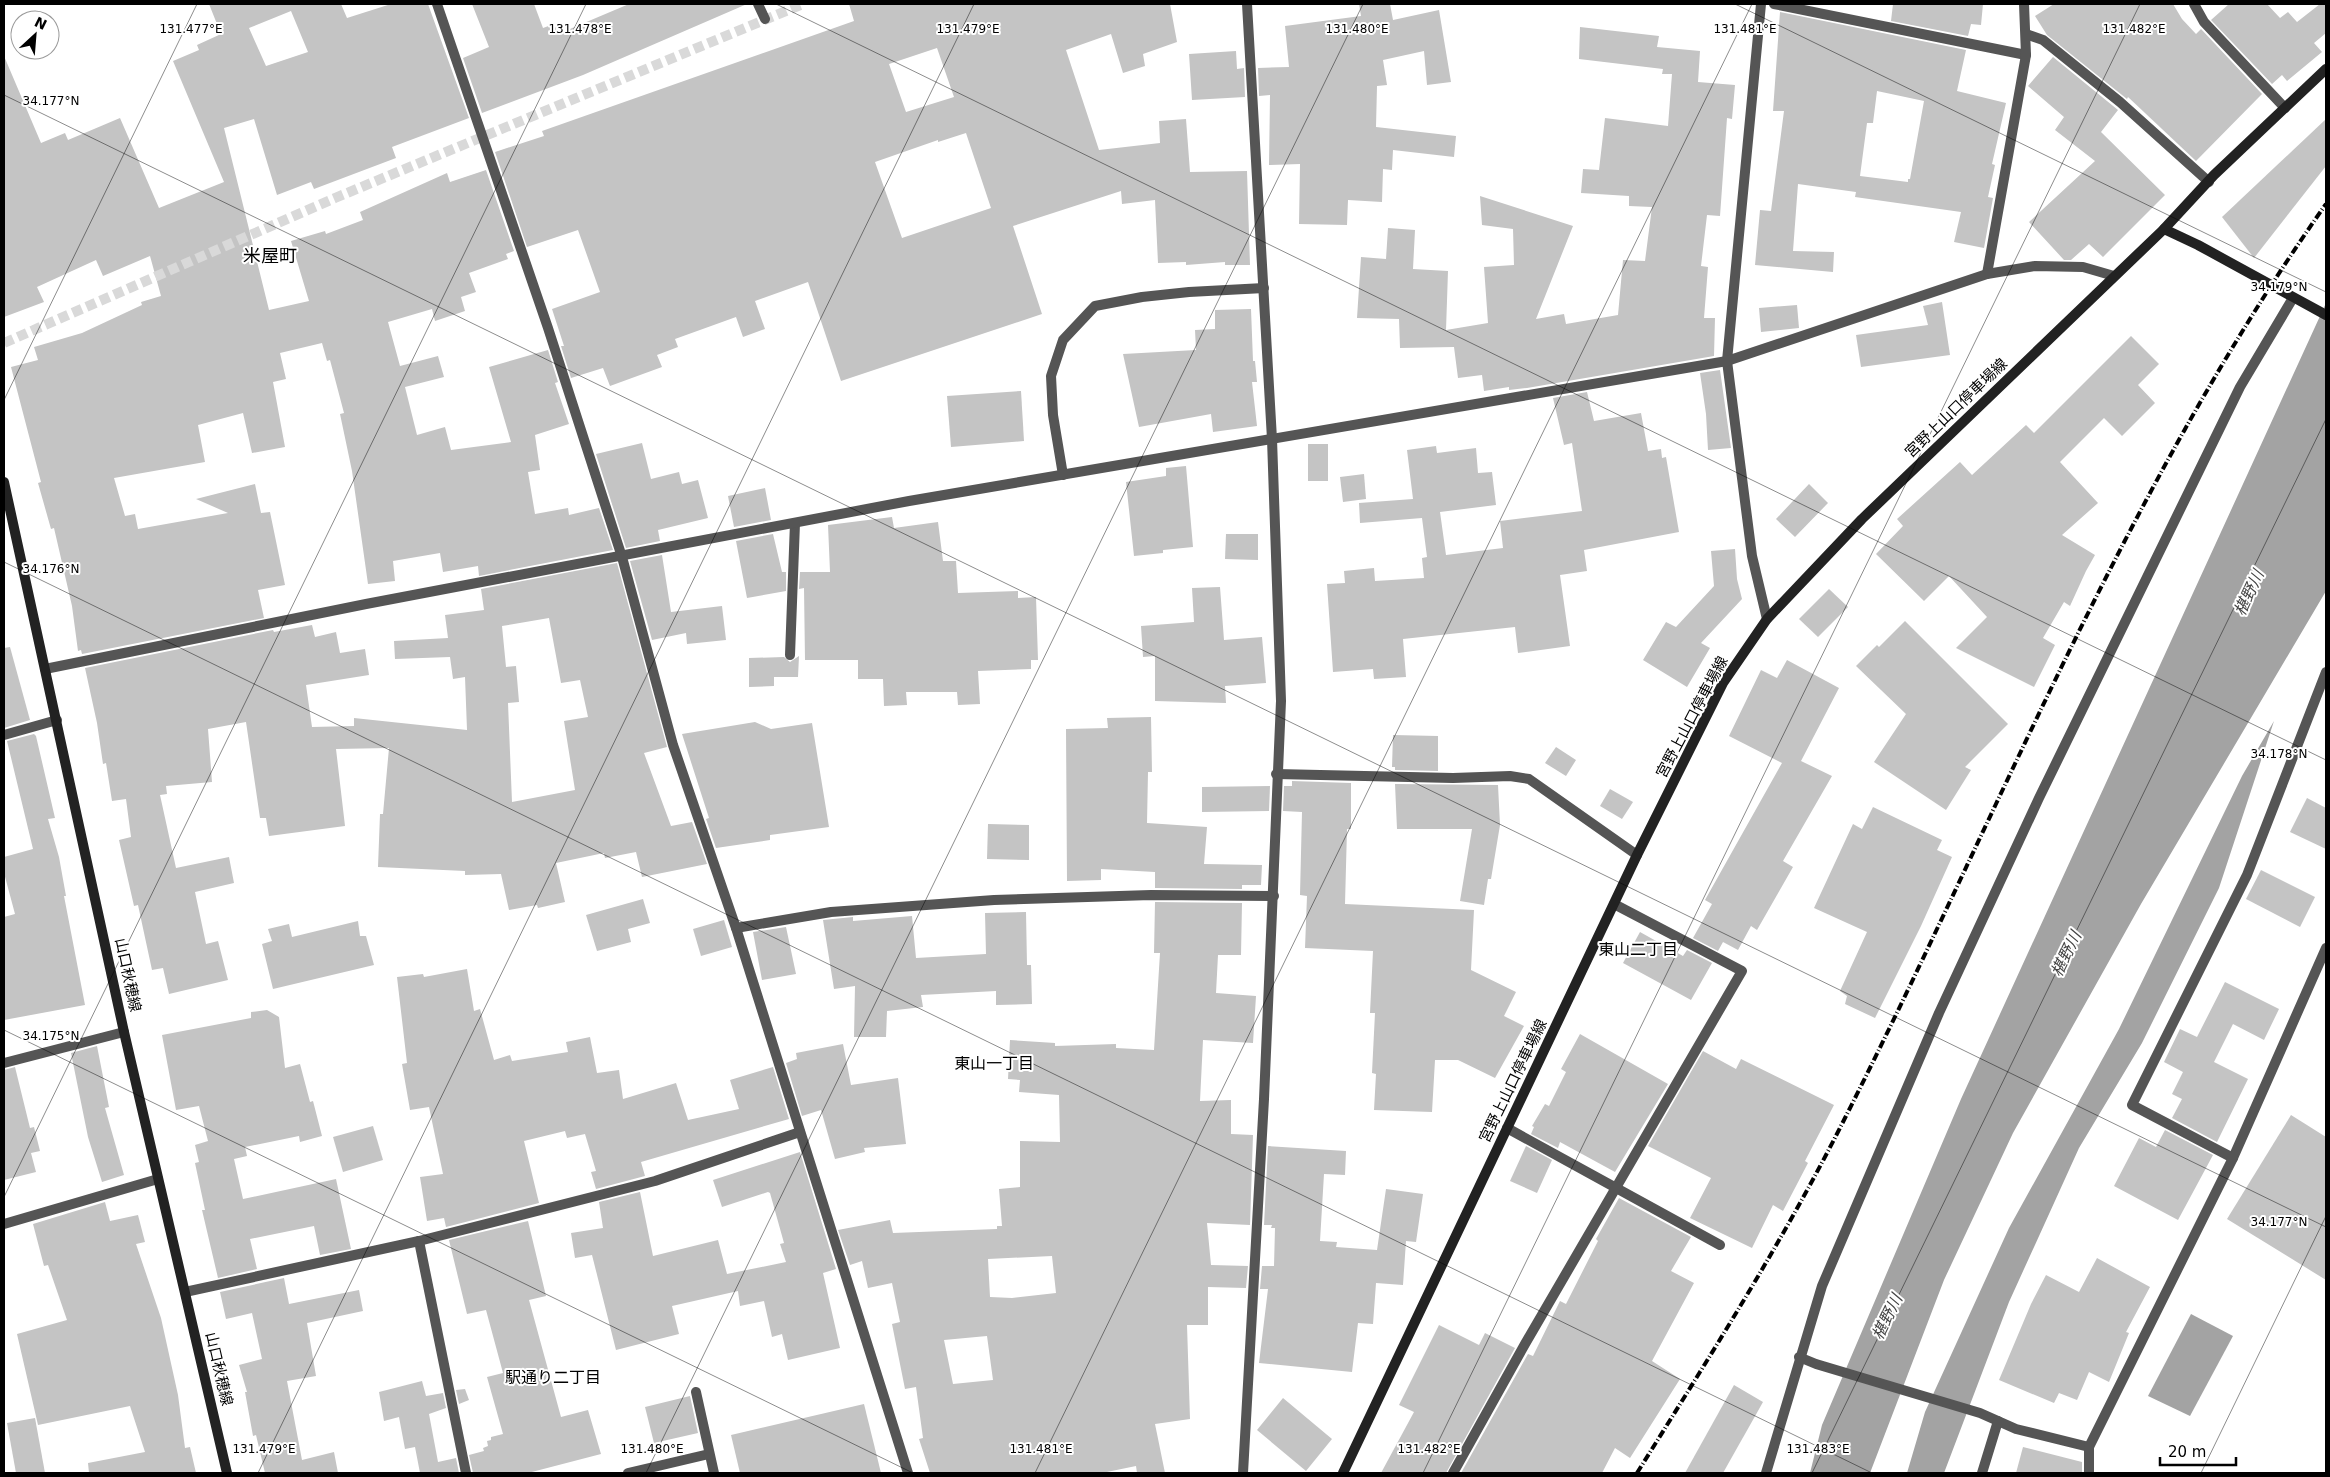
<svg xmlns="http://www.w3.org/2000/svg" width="2330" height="1477" font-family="'DejaVu Sans','Noto Sans JP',sans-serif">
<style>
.water{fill:#a3a3a3}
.building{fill:#c4c4c4;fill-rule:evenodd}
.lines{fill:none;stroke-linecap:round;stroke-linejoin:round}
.street-tunnel{stroke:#d9d9d9;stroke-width:10;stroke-dasharray:10 5;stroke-linecap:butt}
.lane{stroke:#555;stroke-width:10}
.street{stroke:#555;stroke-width:10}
.secondary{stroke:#222;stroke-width:10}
.rail{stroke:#000;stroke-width:4;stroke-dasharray:8 2.5 1 2.5;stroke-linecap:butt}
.ticks{fill:none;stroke:#000;stroke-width:1;stroke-opacity:0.45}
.labels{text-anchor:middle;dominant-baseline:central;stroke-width:4;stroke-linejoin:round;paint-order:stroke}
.street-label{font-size:15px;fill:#000;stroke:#fff}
.water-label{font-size:16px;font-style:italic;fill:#444;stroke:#fff}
.neighbourhood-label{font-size:16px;fill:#000;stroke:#fff}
.quarter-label{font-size:18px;fill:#000;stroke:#fff}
.ticks-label{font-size:12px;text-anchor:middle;fill:#000;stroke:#fff;stroke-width:4;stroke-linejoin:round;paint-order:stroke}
</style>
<rect width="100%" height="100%" fill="#fff"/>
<g class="water">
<path d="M2326,303V591L2141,904L2013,1133L1944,1280L1870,1473H1810L1822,1425L1961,1099Z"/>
<path d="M2274,721L2219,888L2142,1043L2079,1148L2009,1302L1944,1473H1907L1925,1412L2009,1228L2119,1029L2242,776Z"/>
<path d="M2191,1314L2233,1336L2190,1416L2148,1396Z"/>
</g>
<g class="building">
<path d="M209,4H341L347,18L391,4H428L469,118L392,147L396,158L314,189L311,182L277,195L254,119L224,128L269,310L309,301L291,241L325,231L326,234L363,220L360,212L447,173L450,182L486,170L514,251L506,254L508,259L469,273L476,292L461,297L465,311L435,321L432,309L388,322L400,366L438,356L444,377L405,387L417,435L445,427L451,450L511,442L489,367L548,350L558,382L555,383L569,424L535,435L540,470L528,472L535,514L568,508L569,515L599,508L613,550L479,576L478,566L443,572L440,553L393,561L395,581L368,584L352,471L340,414L344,413L330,360L327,361L322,343L280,353L286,379L273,382L285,447L252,453L243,413L198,425L205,462L114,478L125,516L135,514L138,529L228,513L196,499L255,484L261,513L270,512L285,585L258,590L264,618L82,654L81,650L78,651L72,606L54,528L51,529L38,483L41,482L11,367L38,360L34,347L82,333L142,305L141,302L161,296L150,256L103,276L96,260L37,287L44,302L4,317V56L41,143L65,133L68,140L120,118L159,208L224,182L173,61L199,50L197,45L221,34ZM291,11L308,52L266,66L249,28Z"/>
<path d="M472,4H534L543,28L554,24L558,34L629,4H747L583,75L482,113L463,58L489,47Z"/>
<path d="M849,4H1170L1177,42L1143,54L1145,66L1123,73L1111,34L1066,50L1099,150L1160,143L1159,121L1186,119L1190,172L1247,171L1250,265H1225V262L1186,265V262L1158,263L1155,200L1122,204L1121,191L1013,226L1042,314L841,381L808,282L755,301L765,329L743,337L736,317L675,339L678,347L657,355L662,367L610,386L603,368L571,378L561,346H564L552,309L600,292L578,230L527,247L495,152L544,136L542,131L854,21ZM937,48L954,97L906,112L889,64ZM966,133L991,208L902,238L875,162L938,140V142Z"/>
<path d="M1359,4H1390L1393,20L1439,10L1451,82L1427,85L1424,51L1383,60L1387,85L1377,86L1376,127L1456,136L1454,157L1393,150L1392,170L1383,169L1382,202L1348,200L1347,225L1299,224L1300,164L1269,165L1270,95L1259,96L1258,68L1289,67L1285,26L1361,16Z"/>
<path d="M1893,4H1983L1981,25L1971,24L1968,36L1891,21Z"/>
<path d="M2054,4H2173L2182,19L2196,34L2201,29L2262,94L2196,161L2128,97L2127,99L2047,35L2035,16Z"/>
<path d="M2229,4H2267L2280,18L2288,12L2297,22L2320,4H2326V33L2314,43L2322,52L2287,81L2282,75L2272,84L2211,20Z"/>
<path d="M1780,12L1966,50L1957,91L2006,103L1992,164L1995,165L1988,197L1993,198L1984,248L1954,242L1961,212L1855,197L1856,192L1798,184L1793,251L1834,252L1833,272L1755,265L1760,210L1771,211L1784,111H1773ZM1877,91L1924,101L1910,179H1908V182L1860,176L1867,123H1873Z"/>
<path d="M1580,27L1659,36L1657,47L1700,51L1698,82L1735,85L1732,119L1727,118L1720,216L1707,215L1701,266L1708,267L1704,318H1715L1714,356L1527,388L1509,390V387L1484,391L1482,375L1458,378L1454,347L1400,348L1399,319L1357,318L1361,257L1386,259L1388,228L1415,230L1413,269L1448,271L1446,330L1488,323L1484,267L1514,265L1513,229L1482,225L1480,196L1573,226L1536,319L1564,314L1566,324L1618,315L1623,260L1645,261L1652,207L1629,206V196L1581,193L1583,169L1599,170L1605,118L1668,126L1672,74H1662L1663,69L1579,59Z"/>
<path d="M1236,51L1237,69L1244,68L1245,97L1192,100L1189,54Z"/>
<path d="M2053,57L2118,110L2101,132L2165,195L2103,257L2089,244L2071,260H2064L2029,222L2095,161L2055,130L2064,117L2028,86Z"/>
<path d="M2326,119V166L2254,258L2222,217Z"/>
<path d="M1942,302L1950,355L1861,367L1856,335L1928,325L1923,306Z"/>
<path d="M1797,305L1799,328L1761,332L1759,308Z"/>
<path d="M1251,309L1253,361H1255L1257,382H1252L1257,426L1213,432L1211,414L1139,427L1123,354L1196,350L1195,330L1215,329V310Z"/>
<path d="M2131,336L2159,364L2138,385L2155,403L2122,436L2104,418L2060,462L2098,503L2062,535L2095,555L2086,571L2070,606L2064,602L2043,638L2055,645L2034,687L1956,648L1987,617L1949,576L1924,601L1876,554L1903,526L1897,519L1960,462L1972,475L2026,425L2034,433Z"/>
<path d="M1720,370L1731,448L1708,450L1706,414L1700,373Z"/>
<path d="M1021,391L1024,441L951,447L947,396Z"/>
<path d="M1587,392L1594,421L1641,413L1648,451L1661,449L1662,458L1666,457L1679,532L1584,550L1587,571L1560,575L1570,646L1518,653L1515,627L1403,639L1406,677L1374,679L1373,669L1333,672L1327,584L1345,583L1344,571L1374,568L1375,581L1424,578L1422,558L1427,557L1422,518L1360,523L1359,503L1413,499L1407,450L1436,446L1437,453L1476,448L1478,473L1492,472L1496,505L1440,512L1446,555L1503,548L1500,521L1582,511L1572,443L1564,445L1553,398Z"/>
<path d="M642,443L651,479L679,472L682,484L698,480L708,518L658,530L660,541L626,548L596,454Z"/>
<rect x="1308" y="444" width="20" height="37"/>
<path d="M1186,466L1193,547L1163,550V553L1134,556L1126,482L1166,476V468Z"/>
<path d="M1364,474L1366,499L1343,502L1340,477Z"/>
<path d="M1809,484L1828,503L1795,537L1776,519Z"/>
<path d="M765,488L771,520L734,527L728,496Z"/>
<path d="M892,517L894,528L938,522L943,561H956L958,593L1018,591V598L1036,597L1038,660H1031V669L978,671L980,704L958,705L957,692H906L907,705L884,706L883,679H858V660H805L804,588L799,589L800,572H830L828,525Z"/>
<path d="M773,534L782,572H786V591L747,598L736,541Z"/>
<path d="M1226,534H1258V560L1225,559Z"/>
<path d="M1735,549L1737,579L1742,599L1701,643L1710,648L1687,687L1643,660L1666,622L1676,627L1714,586L1711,551Z"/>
<path d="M662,555L671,612L722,606L726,640L687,644L686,633L652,640L630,561Z"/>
<path d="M617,563L667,747L644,753L671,826L692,822L707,864L642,877L636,852L605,858L604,853L556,863L565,902L538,908L537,905L509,910L501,874L465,875V871L378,867L380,814H383L389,748L336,749L345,826L269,836L266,818H260L246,722L208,729L212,782L166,786L167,794L160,795L176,868L229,857L234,883L195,892L206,944L218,941L228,980L169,994L163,968L152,970L138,905L134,906L119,840L131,837L126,799L112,801L106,763L103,764L97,723L85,668L273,630L274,632L312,625L315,637L336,632L340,653L365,649L369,675L306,685L312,727L354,726V718L467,730L465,677L453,679L450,657L395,659L394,641L448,638L445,615L484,610L481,589ZM549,618L561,683L580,680L588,717L564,721L575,790L512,802L508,703L519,702L516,666L506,667L502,626Z"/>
<path d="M1220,587L1224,640L1262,637L1266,683L1225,686L1226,703L1155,701V656L1143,657L1141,626L1194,622L1192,588Z"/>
<path d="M1829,589L1848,607L1818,637L1799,619Z"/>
<path d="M1905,621L2008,724L1965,767L1971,770L1946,810L1874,762L1906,714L1856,666L1877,645L1879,647Z"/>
<path d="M10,647L30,720L4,728V648Z"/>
<path d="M799,656L798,677H774V686L749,687V658L784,657L790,662Z"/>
<path d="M1787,660L1839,688L1801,761L1832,776L1783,861L1793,867L1757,930L1751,926L1738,950L1723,942L1718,951L1693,938L1712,904L1705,900L1782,763L1729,736L1761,670L1777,678Z"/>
<path d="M1151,717L1152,772H1148L1147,823L1207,827L1204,864L1262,865L1261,885H1242V889L1155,888V872L1101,869V880L1067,881L1066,729L1108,728L1107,718Z"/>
<path d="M755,722L771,729L812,723L829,827L770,835V840L716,848L706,819L709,818L682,734Z"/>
<path d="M34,734L36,736L55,818L48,819L59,857L66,896H64L85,1005L4,1020V917L15,914L4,873V857L33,849L7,741Z"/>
<path d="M1393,735L1438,736V771L1395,770V767H1392Z"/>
<path d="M1556,747L1576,760L1566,776L1545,763Z"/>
<path d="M1292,781L1351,783V829H1347L1345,904L1474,910L1471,970L1516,992L1504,1016L1524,1026L1495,1078L1458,1060H1435L1432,1112L1374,1110L1376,1074L1372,1073L1375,1013H1370L1373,951L1305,948L1307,896L1300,895L1302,812L1283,811L1284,786H1292Z"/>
<path d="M1395,784L1498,785L1500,825L1491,879H1488L1484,905L1460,901L1472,829H1397Z"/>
<path d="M1270,786L1269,811L1202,812V787Z"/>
<path d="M1610,789L1633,802L1622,819L1600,806Z"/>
<path d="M2307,798L2326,808V849L2290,832Z"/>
<path d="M1873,807L1942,840L1937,850L1952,857L1921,926L1875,1018L1845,1004L1847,996L1840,991L1867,932L1814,908L1853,824L1862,829Z"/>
<path d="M988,824L1029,825V860L987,859Z"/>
<path d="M2261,870L2315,897L2300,927L2246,899Z"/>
<path d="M643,899L650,923L628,929L631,942L597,951L586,915Z"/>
<path d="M1155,902L1242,903L1241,955H1218L1216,993L1256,996L1253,1043L1203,1040L1200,1101L1231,1100V1134L1253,1135L1250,1225L1207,1223L1211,1265L1248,1266L1246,1288L1208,1287V1325H1187L1190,1419L1155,1424L1165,1473H1137L1136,1466L1102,1473H930L919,1439L923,1438L916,1387L905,1389L892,1324L900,1322L892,1283L868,1288L862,1261L850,1265L838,1230L890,1220L893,1233L997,1229V1226H1002L999,1189L1020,1187V1141L1060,1142L1059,1095L1019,1092L1020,1080L1008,1079L1010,1040L1055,1043V1046L1116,1044V1048L1154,1050L1160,953H1154ZM1052,1256L1056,1293L1012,1298L990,1297L988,1259ZM987,1336L993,1380L953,1384L944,1340Z"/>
<path d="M1026,912L1027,965H1031L1032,1004L996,1005V991L921,995L923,1007L887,1011L886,1037H854L855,986L834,989L823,920L853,917V921L912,916L916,958L986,954L985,913Z"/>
<path d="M724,920L732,947L701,956L693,929Z"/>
<path d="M358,921L360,936H366L374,965L273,989L262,944L272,941L268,929L289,924L292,937Z"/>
<path d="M786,927L796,974L762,980L753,932Z"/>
<path d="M1640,932L1683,956L1687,950L1712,963L1691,1000L1623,963Z"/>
<path d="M467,969L474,1011L480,1009L494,1060L510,1055L512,1061L568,1052L566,1042L590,1037L597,1073L619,1070L623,1099L676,1083L688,1120L739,1109L730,1080L773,1067L789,1119L641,1162L645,1176L596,1189L591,1172L596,1171L585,1134L567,1138L565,1131L524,1141L539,1203L446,1227L444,1218L427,1221L420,1177L443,1174L429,1107L410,1110L402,1064L407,1063L397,977L423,974L424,977Z"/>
<path d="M2225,982L2279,1009L2264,1040L2233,1024L2214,1062L2248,1079L2217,1142L2172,1118L2182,1099L2172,1094L2183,1072L2164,1062L2180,1029L2197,1037Z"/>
<path d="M267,1010L279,1017L285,1068L300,1064L310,1102L313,1101L322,1136L300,1142L299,1136L245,1147L247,1156L234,1159L243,1199L336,1179L351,1249L320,1255L314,1226L250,1239L257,1269L218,1278L202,1210H205L195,1163L199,1162L195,1145L208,1141L199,1106L176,1110L162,1035L251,1018V1012Z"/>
<path d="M1580,1034L1668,1084L1615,1172L1560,1142L1558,1148L1531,1134L1534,1127L1532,1126L1545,1104L1549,1106L1566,1072L1561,1069Z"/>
<path d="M843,1044L851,1085L898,1078L906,1144L864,1148L865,1152L835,1159L821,1110L802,1116L786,1063L797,1059L796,1053Z"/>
<path d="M97,1046L109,1107L105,1108L124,1175L102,1182L88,1137L71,1053Z"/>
<path d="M1703,1051L1736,1069L1741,1059L1834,1105L1805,1161L1808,1163L1783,1211L1773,1205L1752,1248L1690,1218L1711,1178L1648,1146Z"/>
<path d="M15,1067L30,1128L34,1127L40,1151L31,1153L36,1172L4,1180V1070Z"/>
<path d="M2291,1115L2326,1137V1280L2227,1219Z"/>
<path d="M373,1126L383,1160L343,1172L333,1137Z"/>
<path d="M2165,1130L2213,1155L2178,1220L2114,1186L2139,1138L2156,1147Z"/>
<path d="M1268,1146L1346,1151L1345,1175L1324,1174L1320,1241L1337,1242L1336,1247L1377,1250L1386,1189L1423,1194L1416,1242L1406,1241L1403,1285L1376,1283L1373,1324L1358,1323L1352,1372L1259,1363L1268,1289H1260L1262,1266H1274L1275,1228H1271L1272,1225H1264Z"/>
<path d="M1526,1146L1552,1160L1537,1193L1510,1181Z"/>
<path d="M800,1152L836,1269L823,1273L840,1348L788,1360L782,1334L772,1337L764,1301L740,1306L738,1291L672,1306L679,1334L616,1350L592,1255L575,1258L571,1233L603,1228L599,1202L640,1192L653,1256L718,1240L727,1274L786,1262L780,1244L784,1243L770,1193L768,1192L722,1207L713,1180Z"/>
<path d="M1619,1198L1691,1237L1671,1271L1694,1283L1652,1361L1680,1379L1630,1458L1615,1448L1602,1473H1461L1528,1354L1533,1356L1560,1301L1566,1304L1598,1241L1596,1239Z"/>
<path d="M105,1202L110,1221L138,1215L145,1242L136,1244L161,1318L178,1395L185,1448L190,1447L196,1473H89L88,1463L145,1452L130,1406L38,1425L17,1334L67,1320L48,1265L44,1266L33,1224Z"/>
<path d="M528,1221L546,1296L529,1300L561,1417L588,1410L601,1454L528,1473H473L469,1455L484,1451L483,1448L488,1446L487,1441L491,1440V1437L503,1434L487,1377L503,1373L486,1310L467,1314L449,1240Z"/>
<path d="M2097,1258L2150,1287L2126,1332L2129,1333L2109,1382L2089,1372L2077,1400L2059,1393L2054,1403L1999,1380L2031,1304L2046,1275L2079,1292Z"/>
<path d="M284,1278L289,1304L359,1290L363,1311L307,1323L316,1376L287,1381L302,1460L334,1452L338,1473H265L256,1435L253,1436L245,1392H247L239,1365L262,1359L252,1313L226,1319L220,1292Z"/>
<path d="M1439,1325L1479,1345L1485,1333L1515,1348L1446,1473H1381L1414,1412L1399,1405Z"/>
<path d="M422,1381L426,1396L443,1393L446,1408L429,1414L438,1462L456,1458L459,1473H420L415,1447L405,1449L399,1417L384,1421L379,1392Z"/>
<path d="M1734,1385L1763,1402L1723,1473H1685Z"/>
<path d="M465,1389L469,1400L459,1404L456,1390Z"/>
<path d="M690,1396L698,1433L654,1443L645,1407Z"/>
<path d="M1283,1398L1332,1439L1306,1471L1257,1430Z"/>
<path d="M864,1404L881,1473H740L731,1435Z"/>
<path d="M35,1418L45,1473H16L7,1423Z"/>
<path d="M2023,1447L2082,1462V1473H2016Z"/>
</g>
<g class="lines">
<path class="street-tunnel" d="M4,343L335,198L803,4"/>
<path class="lane" d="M790,655L795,523"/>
<g class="street">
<path d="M437,4L548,328L622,557L673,745L736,928L908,1473"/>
<path d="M758,4L765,19"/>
<path d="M1761,4L1727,361L1752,556L1767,619"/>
<path d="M1774,4L2026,55"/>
<path d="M2194,4L2204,22L2285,108"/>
<path d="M2026,34L2043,40L2120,102L2209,182"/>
<path d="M1987,274L2026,55L2024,4"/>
<path d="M1063,475L1053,415L1051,376L1063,340L1095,306L1142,297L1189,292L1264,288"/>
<path d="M45,669L366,604L909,501L1727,361L1987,274L2035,266L2083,267L2114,276"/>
<path d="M4,735L57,720"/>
<path d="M1276,774L1453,778L1510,776L1529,779L1637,855"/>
<path d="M736,928L831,912L994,900L1151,895L1274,896"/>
<path d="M4,1063L124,1032"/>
<path d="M1507,1128L1720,1245"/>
<path d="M2233,1158L2132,1105L2247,875L2326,672"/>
<path d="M4,1224L158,1179"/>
<path d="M419,1241L466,1473"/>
<path d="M185,1292L419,1241L655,1181L800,1132"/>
<path d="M1799,1357L1816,1364L1980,1413L2016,1429L2089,1447"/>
<path d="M696,1392L714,1473"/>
<path d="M628,1473L709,1454"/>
<path d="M1243,1473L1264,1099L1281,701L1272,439L1247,4"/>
<path d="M1453,1473L1525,1344L1742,971L1614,904"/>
<path d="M1766,1473L1822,1286L1939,1013L2039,798L2240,387L2293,298"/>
<path d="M1982,1473L1998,1421"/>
<path d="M2089,1473V1447L2233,1158L2326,948"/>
</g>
<g class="secondary">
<path d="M2164,229L2198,245L2326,315"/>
<path d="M4,482L124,1032L227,1473"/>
<path d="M1343,1473L1637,855L1723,683L1767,619L1862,519L2164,229L2214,175L2326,69"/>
</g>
<path class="rail" d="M1637,1473C1710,1356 1784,1240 1846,1116C2001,809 2127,486 2326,204"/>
</g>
<path class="ticks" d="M776,4L2326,760M1735,4L2326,292M4,95L2326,1227M4,400L197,4M4,562L1872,1473M4,1030L913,1473M4,1197L586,4M258,1473L974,4M646,1473L1363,4M1035,1473L1752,4M1423,1473L2140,4M1812,1473L2326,419M2201,1473L2326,1216"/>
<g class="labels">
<g class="street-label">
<text transform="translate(1956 408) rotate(-44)">宮野上山口停車場線</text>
<text transform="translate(1692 717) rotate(-62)">宮野上山口停車場線</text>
<text transform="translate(128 975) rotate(78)">山口秋穂線</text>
<text transform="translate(1513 1081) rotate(-64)">宮野上山口停車場線</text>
<text transform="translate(219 1369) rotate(77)">山口秋穂線</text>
</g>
<g class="water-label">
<text transform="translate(2249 593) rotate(-65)">椹野川</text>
<text transform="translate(2066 954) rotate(-64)">椹野川</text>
<text transform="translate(1887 1317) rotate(-64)">椹野川</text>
</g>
<g class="neighbourhood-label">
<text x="1638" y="949">東山二丁目</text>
<text x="994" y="1063">東山一丁目</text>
<text x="553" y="1377">駅通り二丁目</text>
</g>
<g class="quarter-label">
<text x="270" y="255">米屋町</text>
</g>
</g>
<g class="ticks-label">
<text x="191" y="33">131.477°E</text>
<text x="580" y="33">131.478°E</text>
<text x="968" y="33">131.479°E</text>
<text x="1357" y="33">131.480°E</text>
<text x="1745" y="33">131.481°E</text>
<text x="2134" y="33">131.482°E</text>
<text x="51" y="105">34.177°N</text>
<text x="2279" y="291">34.179°N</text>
<text x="51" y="573">34.176°N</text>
<text x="2279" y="758">34.178°N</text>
<text x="51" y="1040">34.175°N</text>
<text x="2279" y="1226">34.177°N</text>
<text x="264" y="1453">131.479°E</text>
<text x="652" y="1453">131.480°E</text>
<text x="1041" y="1453">131.481°E</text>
<text x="1429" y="1453">131.482°E</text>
<text x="1818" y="1453">131.483°E</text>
</g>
<rect width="2330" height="1477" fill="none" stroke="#000000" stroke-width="10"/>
<g transform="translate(35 35) rotate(26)"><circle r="24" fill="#ffffff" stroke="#999999"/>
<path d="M0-4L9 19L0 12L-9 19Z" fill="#000000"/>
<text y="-8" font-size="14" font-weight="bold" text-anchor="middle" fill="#000000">N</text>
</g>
<path d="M2160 1457v8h76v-8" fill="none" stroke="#000000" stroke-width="2.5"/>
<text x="2168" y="1457" font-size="15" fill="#000000" stroke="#ffffff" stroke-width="4" paint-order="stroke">20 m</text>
</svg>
